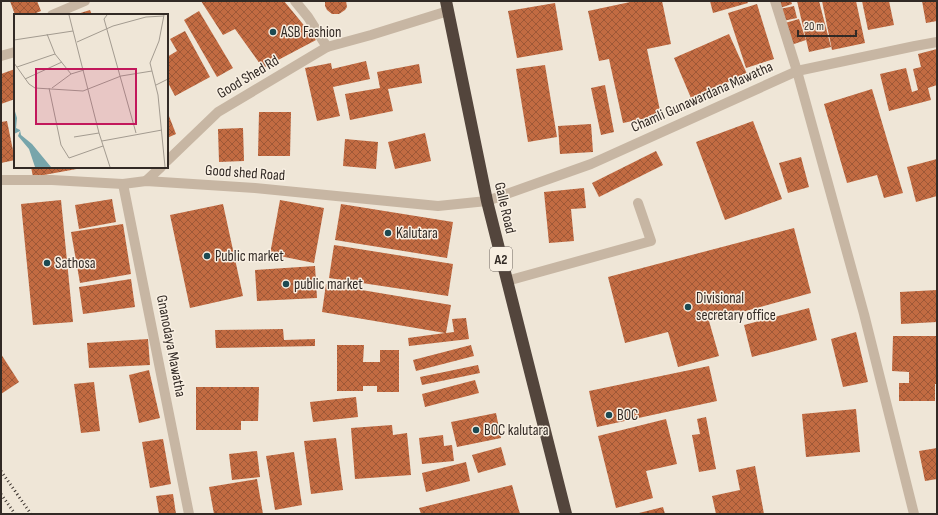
<svg xmlns="http://www.w3.org/2000/svg" width="938" height="515" font-family="'Sofia Sans Condensed',sans-serif">
<style>
.building{fill:url(#building-cross-hatch)}
.lines{fill:none;stroke-linecap:round;stroke-linejoin:round}
.minor{stroke:#c7b6a3;stroke-width:10}
.highway{stroke:#53453c;stroke-width:12}
.rail{stroke:#322a25;stroke-width:3;stroke-dasharray:1 3;stroke-linecap:butt}
.poi-dot{fill:#1c4a52;stroke:#f8efe2;stroke-width:1.5}
.labels{text-anchor:middle;dominant-baseline:central;stroke-width:3;stroke-linejoin:round;paint-order:stroke}
.shield{fill:#f8efe2;stroke:#6d655e;stroke-width:1}
.shield-label{font-size:14px;font-weight:bold;fill:#322a25}
.poi-label{font-size:15px;fill:#322a25;stroke:#f8efe2;text-anchor:start}
.street-label{font-size:15px;fill:#322a25;stroke:#f8efe2}
.inset-road{fill:none;stroke:#a39b90;stroke-width:1}
.view{fill:#c2185b;fill-opacity:0.15;stroke:#c2185b;stroke-width:2}
.inset-edge{fill:none;stroke:#322a25;stroke-width:2}
</style>
<defs>
<pattern id="building-cross-hatch" width="8" height="8" patternUnits="userSpaceOnUse"><rect width="8" height="8" fill="#c26b42"/><path d="M0 0l8 8M0 8l8-8" fill="none" stroke="#9e5837"/></pattern>
</defs>
<rect width="100%" height="100%" fill="#efe6d7"/>
<g class="building">
<path d="M10,1H37L41,11L31,15H15Z"/>
<path d="M201,1H284L316,40L263,68L235,29L223,35Z"/>
<path d="M325,1H346L347,7L345,10L339,14H332L327,10L325,6Z"/>
<path d="M635,1H662L671,44L647,49L661,115L623,123L609,59L599,61L588,11Z"/>
<path d="M710,1H747L748,3L713,13Z"/>
<path d="M778,1H791L792,4L780,8Z"/>
<path d="M797,1H819L831,47L809,52Z"/>
<path d="M822,1H856L865,43L832,50Z"/>
<path d="M862,1H889L894,25L868,30Z"/>
<path d="M922,1H937V21L926,23Z"/>
<path d="M555,3L563,50L517,58L508,11Z"/>
<path d="M757,4L774,59L746,68L728,13Z"/>
<path d="M794,6L797,18L783,21L780,9Z"/>
<path d="M90,10L92,15H74Z"/>
<path d="M199,11L233,68L217,77L184,20Z"/>
<path d="M799,19L806,40L791,45L785,23Z"/>
<path d="M185,31L210,77L175,96L167,81V57L177,51L170,39Z"/>
<path d="M729,34L747,74L691,98L674,58Z"/>
<path d="M937,49V85L928,88L931,100L889,111L880,74L906,68L912,92L918,90L913,69L921,67L918,54Z"/>
<path d="M366,61L370,79L333,87L340,116L317,121L305,68L331,63L332,69Z"/>
<path d="M419,64L422,83L388,89L393,111L350,120L345,94L380,88L377,72Z"/>
<path d="M545,65L557,137L528,142L516,69Z"/>
<path d="M15,69V99L1,104V74Z"/>
<path d="M605,85L614,132L601,135L591,88Z"/>
<path d="M872,89L903,193L884,198L877,175L847,183L824,104Z"/>
<path d="M167,111L176,134L167,138Z"/>
<path d="M259,112H291L290,156H258Z"/>
<path d="M7,121L15,160L1,163V122Z"/>
<path d="M753,121L782,199L725,220L696,142Z"/>
<path d="M591,124L593,152L560,154L558,126Z"/>
<path d="M243,128L244,161L219,162L218,129Z"/>
<path d="M425,133L431,161L395,169L388,142Z"/>
<path d="M345,139L378,142L376,169L343,166Z"/>
<path d="M656,151L663,165L599,197L592,183Z"/>
<path d="M801,157L809,187L788,193L779,163Z"/>
<path d="M937,159V196L916,202L907,167Z"/>
<path d="M31,167H82V168L33,177Z"/>
<path d="M584,188L586,208L571,209L574,241L549,243L544,192Z"/>
<path d="M112,199L116,222L79,229L75,205Z"/>
<path d="M61,200L73,322L33,325L21,204Z"/>
<path d="M280,200L324,208L314,263L270,254Z"/>
<path d="M223,204L243,296L190,308L170,215Z"/>
<path d="M341,204L453,222L447,258L335,240Z"/>
<path d="M123,224L131,274L80,283L71,232Z"/>
<path d="M794,228L811,293L709,321L719,356L678,367L668,332L625,343L608,277Z"/>
<path d="M334,245L453,264L448,296L329,278Z"/>
<path d="M315,266L317,298L257,301L255,270Z"/>
<path d="M131,279L135,307L83,314L79,287Z"/>
<path d="M326,284L451,305L446,333L454,332L452,319L466,318L469,339L409,346L408,338L445,333L322,312Z"/>
<path d="M937,290V322L901,324L900,292Z"/>
<path d="M809,308L817,340L752,357L744,325Z"/>
<path d="M283,329L284,340L315,339V346L216,348L215,330Z"/>
<path d="M856,332L868,382L843,387L831,339Z"/>
<path d="M893,336H937V384H935V401H899V383H909V372L892,371Z"/>
<path d="M148,339L150,365L89,368L87,343Z"/>
<path d="M337,345H364L363,362H380V350H399V392H377V386H363V391H337Z"/>
<path d="M471,345L474,356L416,371L413,360Z"/>
<path d="M1,354L19,382L1,394Z"/>
<path d="M478,365L480,373L422,385L420,377Z"/>
<path d="M709,366L717,401L597,427L589,391Z"/>
<path d="M149,370L160,418L139,423L129,375Z"/>
<path d="M475,380L479,393L425,407L422,394Z"/>
<path d="M94,382L100,431L81,433L74,384Z"/>
<path d="M196,387H259L258,421H241V430H196Z"/>
<path d="M356,397L358,417L313,422L310,402Z"/>
<path d="M856,409L860,452L806,457L802,414Z"/>
<path d="M496,413L501,438L457,447L451,422Z"/>
<path d="M706,417L716,469L699,472L692,435L700,434L697,419Z"/>
<path d="M666,419L677,464L646,471L653,498L616,508L598,436Z"/>
<path d="M392,425L393,435L407,433L411,475L355,479L351,428Z"/>
<path d="M443,435L444,446L452,445L454,461L422,464L419,438Z"/>
<path d="M336,438L343,490L311,494L304,441Z"/>
<path d="M163,439L171,484L150,488L142,442Z"/>
<path d="M501,447L506,465L478,473L472,455Z"/>
<path d="M937,448V479L925,481L919,451Z"/>
<path d="M257,451L260,477L232,480L229,454Z"/>
<path d="M294,452L302,505L275,510L266,456Z"/>
<path d="M466,462L470,481L426,492L422,473Z"/>
<path d="M755,466L764,514H716L712,496L740,490L736,470Z"/>
<path d="M257,479L263,514H214L209,487Z"/>
<path d="M512,485L520,514H421L419,508Z"/>
<path d="M173,494L176,514H159L156,496Z"/>
<path d="M663,507L665,514H639V513Z"/>
</g>
<g class="lines">
<g class="minor">
<path d="M295,1L308,17L327,47"/>
<path d="M775,1L797,71L864,314L914,514"/>
<path d="M52,15L85,1"/>
<path d="M1,56L15,52"/>
<path d="M167,161L218,112L327,47L371,35L448,11"/>
<path d="M1,180H52L123,184L146,181L255,188L438,206L487,201L591,164L797,71L915,46L937,42"/>
<path d="M146,181L161,167"/>
<path d="M123,184L189,514"/>
<path d="M507,281L651,241L638,203"/>
</g>
<path class="highway" d="M446,1L487,201L566,514"/>
<g class="rail">
<path d="M1,471L31,514"/>
<path d="M1,494L15,514"/>
</g>
</g>
<g class="poi-dot">
<circle cx="273" cy="32" r="4"/>
<circle cx="388" cy="233" r="4"/>
<circle cx="207" cy="256" r="4"/>
<circle cx="47" cy="263" r="4"/>
<circle cx="286" cy="284" r="4"/>
<circle cx="688" cy="307" r="4"/>
<circle cx="609" cy="415" r="4"/>
<circle cx="476" cy="430" r="4"/>
</g>
<g class="labels">
<rect class="shield" x="490" y="247" width="22" height="24" rx="3"/>
<g class="shield-label">
<text x="501" y="259">A2</text>
</g>
<g class="poi-label">
<text x="281" y="32">ASB Fashion</text>
<text x="396" y="233">Kalutara</text>
<text x="215" y="256">Public market</text>
<text x="55" y="263">Sathosa</text>
<text x="294" y="284">public market</text>
<text x="696" y="298">Divisional<tspan x="696" dy="17">secretary office</tspan></text>
<text x="617" y="415">BOC</text>
<text x="484" y="430">BOC kalutara</text>
</g>
<g class="street-label">
<text transform="translate(248 77) rotate(-31)">Good Shed Rd</text>
<text transform="translate(702 97) rotate(-24)">Chamli Gunawardana Mawatha</text>
<text transform="translate(245 173) rotate(4)">Good shed Road</text>
<text transform="translate(505 208) rotate(77)">Galle Road</text>
<text transform="translate(171 346) rotate(79)">Gnanodaya Mawatha</text>
</g>
</g>
<g transform="translate(14 14)">
<rect width="154" height="154" fill="#efe6d7"/>
<path d="M0,94L3,104L2,114L6,116L7,121L18,130L37,153H21L15,135L4,122L6,117L0,120Z" fill="#77a5ab"/>
<path class="inset-road" d="M55,1L85,119L96,153M93,1L90,5L122,119M150,1L145,27L136,49L144,81L151,153M33,20L41,40L57,60M0,26L59,17M63,28L99,12L132,3L150,2M0,49L15,70L21,74L69,77L107,62L138,57M3,53L41,40M11,65L48,48M142,71L154,65M35,74L47,131L55,144L89,132M38,74L57,60L70,56M60,123L85,119M88,127L148,116"/>
<path class="view" d="M22,55H122V110H22Z"/>
<rect width="154" height="154" class="inset-edge"/>
</g>
<rect width="938" height="515" fill="none" stroke="#322a25" stroke-width="4"/>
<path d="M798 30v6h58v-6" fill="none" stroke="#322a25" stroke-width="2"/>
<text x="804" y="30" font-size="12" fill="#322a25" stroke="#f8efe2" stroke-width="3" paint-order="stroke">20 m</text>
</svg>
